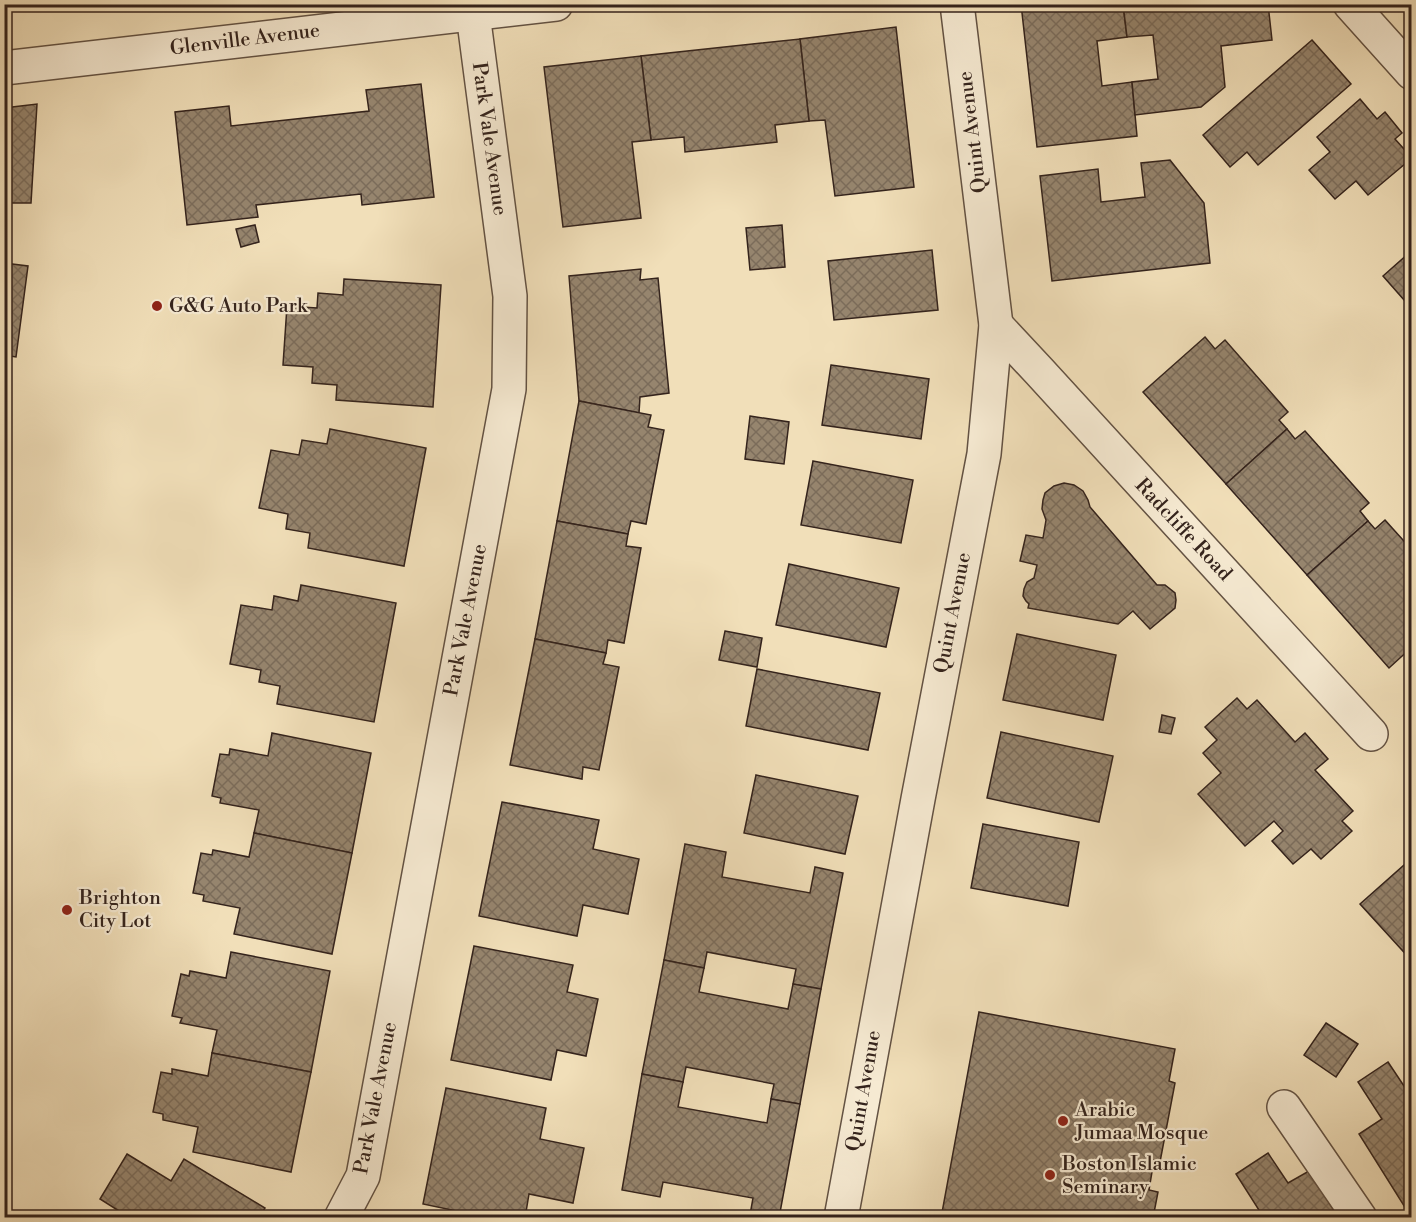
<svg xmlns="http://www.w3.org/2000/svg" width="1416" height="1222" font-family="'Libre Bodoni',serif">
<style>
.building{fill:url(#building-cross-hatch);stroke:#34231c;stroke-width:1.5}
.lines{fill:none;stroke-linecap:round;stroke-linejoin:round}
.minor-casing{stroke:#635243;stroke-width:36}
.minor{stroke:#f6ead2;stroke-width:33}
.poi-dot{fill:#8f2418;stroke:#f6ead2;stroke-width:2}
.labels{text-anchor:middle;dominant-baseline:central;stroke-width:4.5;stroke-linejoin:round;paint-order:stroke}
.street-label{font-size:20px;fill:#34231c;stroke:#f6ead2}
.poi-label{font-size:20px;fill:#34231c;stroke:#f6ead2;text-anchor:start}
</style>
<defs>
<pattern id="building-cross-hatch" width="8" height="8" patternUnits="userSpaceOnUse" patternTransform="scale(1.5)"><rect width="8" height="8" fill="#96856e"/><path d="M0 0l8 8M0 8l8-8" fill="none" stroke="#7b6c5a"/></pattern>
</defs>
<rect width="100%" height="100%" fill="#f1dfb9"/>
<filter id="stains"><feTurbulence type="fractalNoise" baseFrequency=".00333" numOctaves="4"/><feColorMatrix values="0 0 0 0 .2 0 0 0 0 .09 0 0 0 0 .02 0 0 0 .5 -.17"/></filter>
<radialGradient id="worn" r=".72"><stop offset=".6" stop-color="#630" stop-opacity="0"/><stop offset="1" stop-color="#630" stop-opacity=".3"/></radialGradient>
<g class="building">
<path d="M1021,4H1123L1127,37L1097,41L1102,86L1132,82L1137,136L1037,147Z"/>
<path d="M1123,4H1268L1272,40L1221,46L1225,87L1201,107L1135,115L1132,82L1158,79L1153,35L1127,37Z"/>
<path d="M896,27L914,187L835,196L825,120L809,121L800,39Z"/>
<path d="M800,39L809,121L775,125L777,142L685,152L684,137L651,140L641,56Z"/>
<path d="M1312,40L1351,84L1258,165L1247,152L1230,167L1203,135Z"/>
<path d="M641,56L651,140L632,142L641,218L563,227L544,67Z"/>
<path d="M421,84L434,197L362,205L361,194L256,205L258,217L187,225L175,112L229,106L231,126L369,111L366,90Z"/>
<path d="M1360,99L1377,119L1385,112L1402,133L1395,139L1412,158L1368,195L1356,181L1335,199L1309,170L1330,152L1317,137Z"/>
<path d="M37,104L31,203H4V108Z"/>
<path d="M1170,160L1204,203L1210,263L1052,281L1040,176L1098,169L1101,202L1145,197L1141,163Z"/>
<path d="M255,225L259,242L241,247L236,229Z"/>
<path d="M782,225L785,267L750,270L746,228Z"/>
<path d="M932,250L938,310L834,320L828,261Z"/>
<path d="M1409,253L1412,257V309L1383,276Z"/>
<path d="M4,263L28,266L16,357L4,355Z"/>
<path d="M641,269L640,280L658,278L669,393L640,397L639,413L579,401L569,276Z"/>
<path d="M344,279L441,285L433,407L336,400L337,385L312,383L313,367L283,365L287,306L317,308L318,293L343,295Z"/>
<path d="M1205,337L1215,349L1225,340L1288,412L1279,420L1287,429L1226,484L1143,392Z"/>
<path d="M831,365L929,379L921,439L822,425Z"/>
<path d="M579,401L651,415L648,427L664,430L646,524L631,521L628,534L557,521Z"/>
<path d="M750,416L789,422L784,464L745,459Z"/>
<path d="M330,429L426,448L404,566L308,548L310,533L286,529L288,514L259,508L271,450L299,455L302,440L327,444Z"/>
<path d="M1287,429L1295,439L1305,431L1369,503L1360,511L1368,521L1307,575L1226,484Z"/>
<path d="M813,461L913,480L901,543L801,525Z"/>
<path d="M1064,483L1074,485L1083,491L1088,500L1090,507L1157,585H1165L1175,593L1176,600L1175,608L1150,629L1133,611L1118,624L1028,608L1029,604L1026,601L1023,596L1024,589L1027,582L1034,578L1037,565L1020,561L1026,535L1043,538L1046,520L1042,509L1043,500L1045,493L1054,486Z"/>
<path d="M1385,520L1412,550V647L1389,668L1307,575L1368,521L1375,529Z"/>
<path d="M557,521L628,534L626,546L641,548L624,643L608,640L606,653L535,639Z"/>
<path d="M789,564L899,588L886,647L776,625Z"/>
<path d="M301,585L396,603L374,722L277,704L280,686L259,682L261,670L230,664L241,605L272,610L274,596L298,601Z"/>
<path d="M725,631L762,638L757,667L719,660Z"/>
<path d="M1017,634L1116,655L1103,720L1003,700Z"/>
<path d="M535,639L606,653L603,664L619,667L599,770L583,767L582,779L510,765Z"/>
<path d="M757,669L880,693L868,750L746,726Z"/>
<path d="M1237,698L1247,709L1257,700L1295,742L1305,733L1328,759L1315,770L1353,811L1342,821L1352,831L1321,859L1311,849L1293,864L1272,841L1283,831L1274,821L1245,846L1198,794L1221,773L1203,753L1217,740L1205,727Z"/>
<path d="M1162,715L1175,718L1171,734L1159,732Z"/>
<path d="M1001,732L1113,756L1099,822L987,798Z"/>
<path d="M272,733L371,753L352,853L254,833L259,810L220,803L221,798L212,796L220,754L229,755L230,749L268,756Z"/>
<path d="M756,775L858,796L845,854L744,833Z"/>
<path d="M502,802L599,820L593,849L639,859L628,914L583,905L577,936L479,916Z"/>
<path d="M983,824L1079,842L1068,906L971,888Z"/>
<path d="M254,833L352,853L332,954L234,934L240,908L203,901L204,895L193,893L201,853L212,855L213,850L249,857Z"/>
<path d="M685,844L726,852L722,877L810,893L815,867L843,873L821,989L793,984L796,969L707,952L704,968L664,960Z"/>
<path d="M1412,858V961L1360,904Z"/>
<path d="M474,946L573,965L567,992L598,999L586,1056L557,1050L551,1080L451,1060Z"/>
<path d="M231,952L330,971L311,1072L212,1053L217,1030L180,1023L182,1018L172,1016L181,974L189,976L190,971L226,978Z"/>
<path d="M664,960L704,968L699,992L788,1009L793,984L821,989L800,1104L771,1099L774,1084L686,1067L683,1082L642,1074Z"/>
<path d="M979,1012L1175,1049L1169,1081L1175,1083L1160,1162L1154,1160L1149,1190L1158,1192L1153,1218H941Z"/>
<path d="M1326,1023L1358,1044L1336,1077L1304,1055Z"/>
<path d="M212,1053L311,1072L291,1172L193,1152L198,1127L163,1120V1114L153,1112L161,1072L172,1074V1069L208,1076Z"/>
<path d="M1388,1062L1412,1098V1205L1406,1209L1359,1134L1382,1119L1358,1082Z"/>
<path d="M642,1074L683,1082L678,1107L767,1123L771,1099L800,1104L779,1218H762L750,1215L753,1198L663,1182L660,1197L622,1190Z"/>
<path d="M446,1088L546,1108L540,1139L584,1148L573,1203L529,1194L525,1218H490L423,1204Z"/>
<path d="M1268,1153L1288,1183L1309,1171L1339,1218H1264L1236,1174Z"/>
<path d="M127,1154L171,1181L184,1159L265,1208L259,1218H130L100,1199Z"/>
</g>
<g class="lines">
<g class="minor-casing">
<g id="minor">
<path d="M1350,4L1412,73"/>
<path d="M4,68L556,4"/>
<path d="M996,325L1039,371L1371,734"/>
<path d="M1284,1107L1360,1218"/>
<path d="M341,1218L363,1176L509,389L510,296L473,14"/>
<path d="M841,1218L918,799L984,454L996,325L957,4"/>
</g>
</g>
<use href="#minor" class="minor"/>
</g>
<g class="poi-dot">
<circle cx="157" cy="306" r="6"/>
<circle cx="67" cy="910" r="6"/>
<circle cx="1063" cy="1121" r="6"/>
<circle cx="1050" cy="1175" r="6"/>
</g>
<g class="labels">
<g class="street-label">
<text transform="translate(245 40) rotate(-7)">Glenville Avenue</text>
<text transform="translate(973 132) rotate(-97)">Quint Avenue</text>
<text transform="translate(489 139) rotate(82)">Park Vale Avenue</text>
<text transform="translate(1183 530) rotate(47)">Radcliffe Road</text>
<text transform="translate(953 613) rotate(-79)">Quint Avenue</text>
<text transform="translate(466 620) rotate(-79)">Park Vale Avenue</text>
<text transform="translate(864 1091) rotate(-80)">Quint Avenue</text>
<text transform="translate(376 1098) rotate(-79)">Park Vale Avenue</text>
</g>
<g class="poi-label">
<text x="169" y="306">G&amp;G Auto Park</text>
<text x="79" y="898">Brighton<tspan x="79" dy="23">City Lot</tspan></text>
<text x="1075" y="1110">Arabic<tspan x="1075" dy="23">Jumaa Mosque</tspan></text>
<text x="1062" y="1164">Boston Islamic<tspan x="1062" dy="23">Seminary</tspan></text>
</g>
</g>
<rect width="1416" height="1222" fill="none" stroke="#f1dfb9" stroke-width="24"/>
<rect x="6" y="6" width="1404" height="1210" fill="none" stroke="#34231c" stroke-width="3"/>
<rect x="12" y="12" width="1392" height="1198" fill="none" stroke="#34231c" stroke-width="1.5"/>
<rect width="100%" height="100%" filter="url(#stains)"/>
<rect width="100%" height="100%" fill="url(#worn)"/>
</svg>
